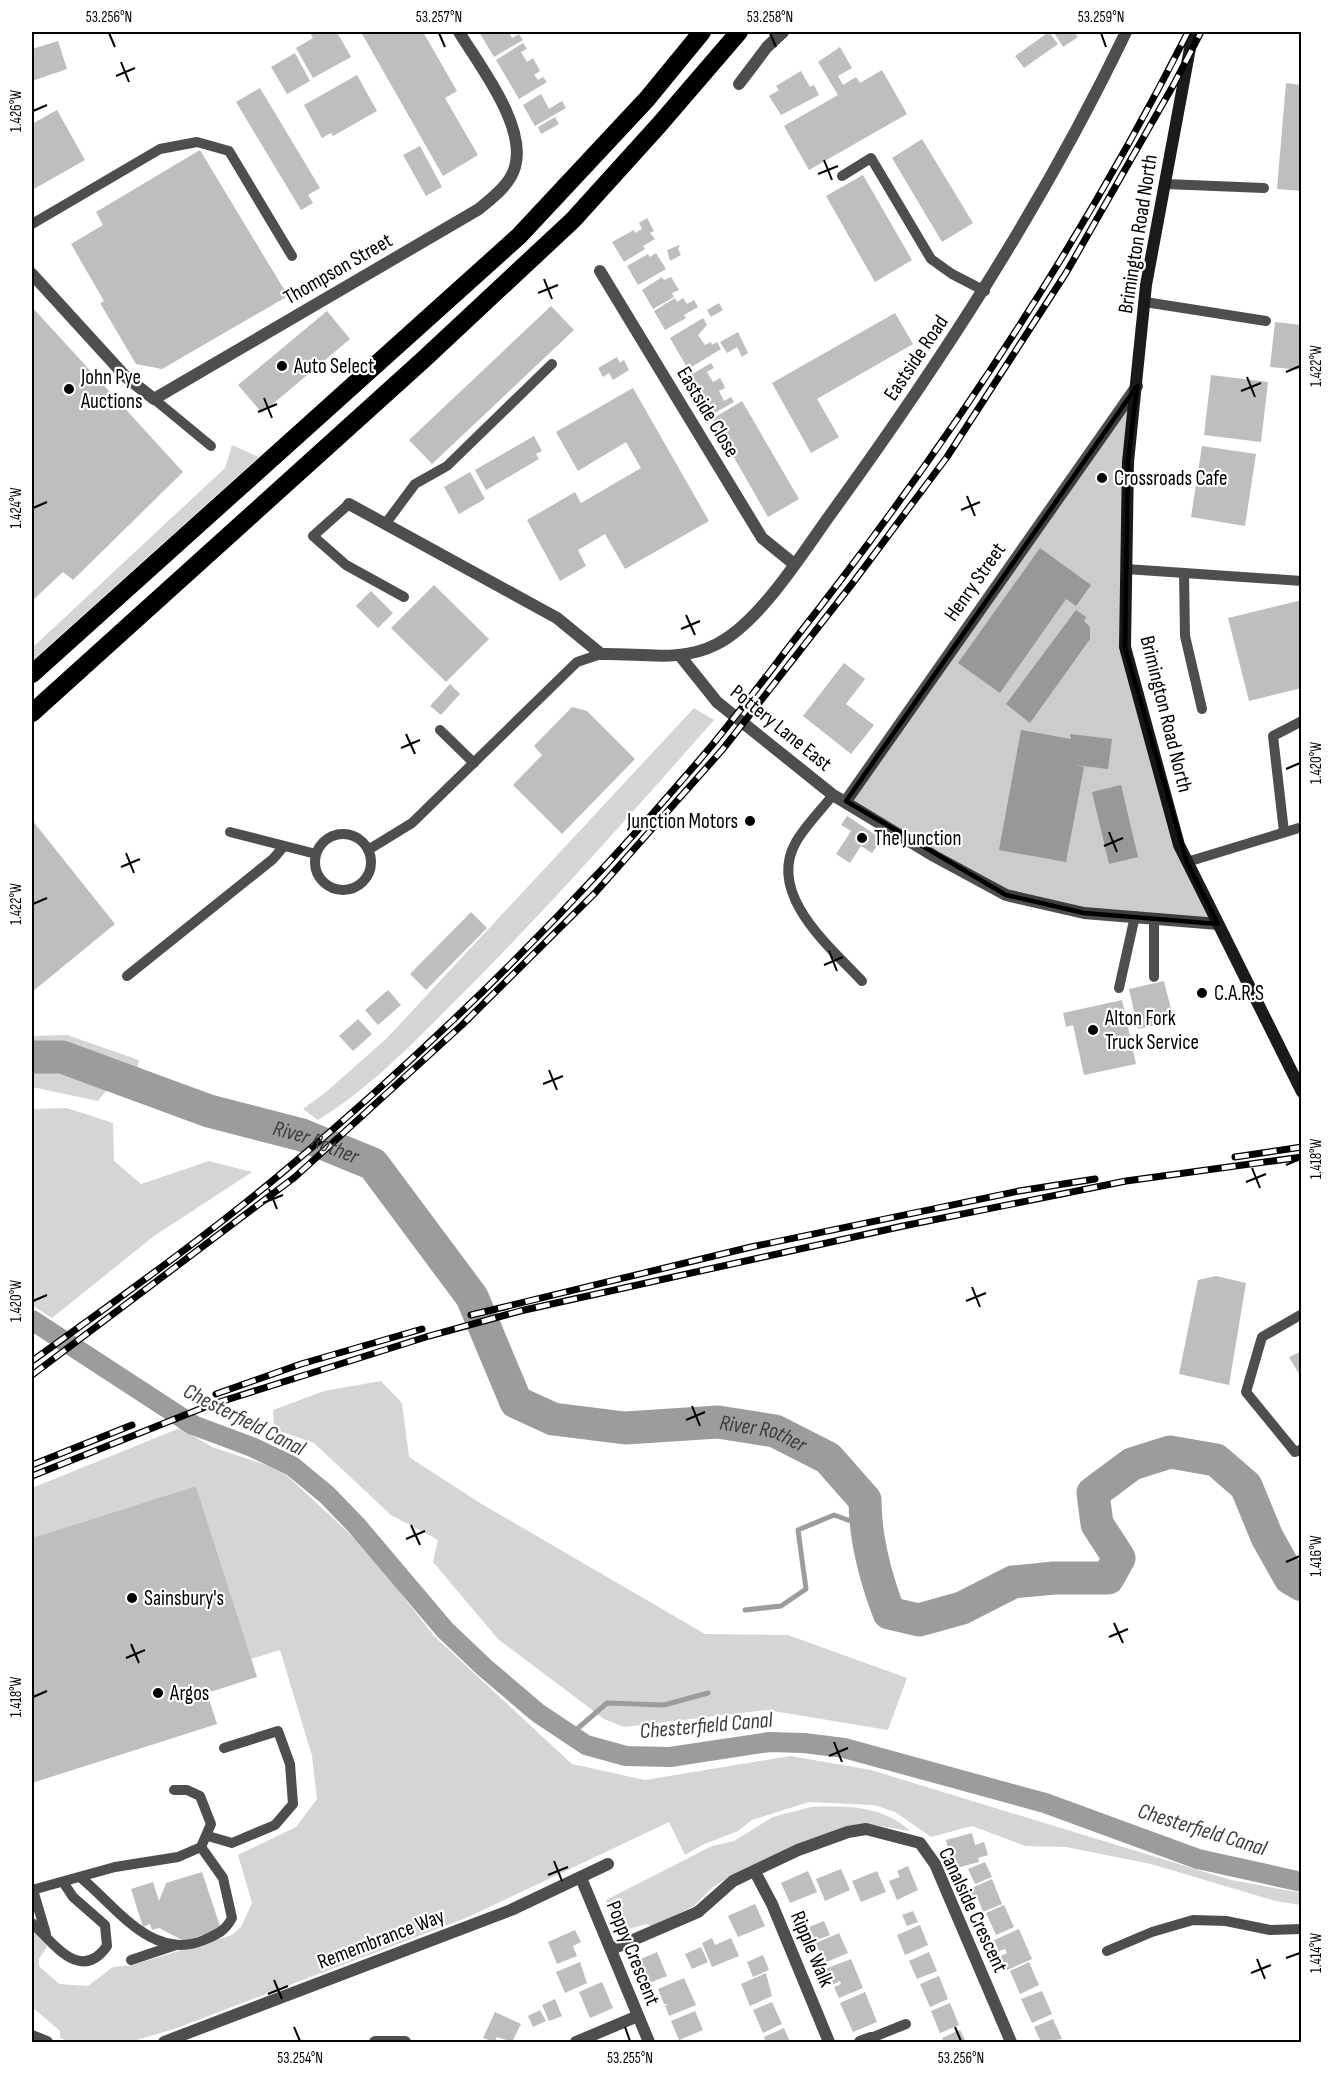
<svg xmlns="http://www.w3.org/2000/svg" width="1333" height="2074" font-family="'Sofia Sans Condensed',sans-serif">
<style>
.green{fill:#d5d5d5}
.lines{fill:none;stroke-linecap:round;stroke-linejoin:round}
.stream{stroke:#9c9c9c;stroke-width:5}
.canal{stroke:#9c9c9c;stroke-width:20}
.river{stroke:#9c9c9c;stroke-width:33}
.building{fill:#bebebe}
.lane{stroke:#4e4e4e;stroke-width:10}
.street{stroke:#4e4e4e;stroke-width:12}
.secondary{stroke:#1b1b1b;stroke-width:12}
.highway{stroke:#000;stroke-width:18}
.rail-casing{stroke:#000;stroke-width:7}
.rail{stroke:#fff;stroke-width:4.5;stroke-dasharray:14;stroke-linecap:butt}
.marked{fill:#000;fill-opacity:0.2;stroke:#000;stroke-width:4.5;stroke-linejoin:round}
.ticks{fill:none;stroke:#000;stroke-width:2}
.poi-dot{fill:#000;stroke:#fff;stroke-width:2}
.labels{text-anchor:middle;dominant-baseline:central;stroke-width:4.5;stroke-linejoin:round;paint-order:stroke}
.street-label{font-size:21px;fill:#000;stroke:#fff}
.poi-label{font-size:21px;fill:#000;stroke:#fff;text-anchor:start}
.water-label{font-size:22px;font-style:italic;fill:#3d3d3d;stroke:#fff}
.neatline{fill:none;stroke:#000;stroke-width:2}
.ticks-label{font-size:15px;text-anchor:middle;fill:#000}
</style>
<rect width="100%" height="100%" fill="#fff"/>
<g class="green">
<path d="M232,445L259,457L32,661V648L225,468Z"/>
<path d="M694,708L714,720C632,813 550,906 462,994C417,1039 372,1087 318,1120L303,1109L326,1092L387,1038Z"/>
<path d="M67,1035L139,1060L133,1093L107,1090L98,1101L32,1087V1036Z"/>
<path d="M67,1108L113,1123L114,1161L141,1184L209,1161L252,1172L154,1236L52,1318L32,1305V1109Z"/>
<path d="M381,1381L402,1403L409,1457L480,1503L705,1634L788,1635L907,1678L888,1730L767,1710L624,1727L604,1719L498,1639L433,1562L438,1540L391,1515L314,1443L274,1429L273,1410L324,1391Z"/>
<path d="M180,1428L212,1447L281,1470L367,1550L434,1636L572,1764L645,1780L790,1756L871,1770L1231,1880L1302,1893L1301,1905L1275,1901L1151,1864L1066,1847L1025,1846L972,1826L931,1837L895,1812L874,1805L809,1802L752,1820L738,1831L702,1845L685,1855L669,1822L466,1918L174,2029L130,2042H72L60,2038V2031L32,2007V1931L44,1938L47,1947L39,1959V1966L59,1984L88,1986L113,1967L132,1965L232,1935L241,1927L252,1903L238,1855L296,1827L317,1799L312,1756L280,1650L251,1659L196,1486L32,1538V1488Z"/>
<path d="M811,1807C847,1806 882,1805 910,1831L874,1825L859,1826L731,1876L713,1887L694,1906L652,1927L647,1924L624,1930L616,1924L606,1900L712,1846L734,1841L773,1817Z"/>
</g>
<g class="lines">
<g class="stream">
<path d="M745,1610L781,1606L806,1589L798,1530L834,1515L865,1526"/>
<path d="M569,1736L607,1703L664,1705L708,1693"/>
</g>
<path class="canal" d="M32,1320L193,1425L252,1447L292,1466L327,1495L357,1526L445,1630L485,1668L538,1713L586,1745L626,1756L670,1757L769,1742L804,1743L844,1748L1045,1803L1198,1859L1302,1882"/>
<path class="river" id="s1" d="M32,1057H62L209,1111L302,1135L373,1164L472,1297L516,1402L553,1419L625,1428L718,1422L775,1431L828,1458L865,1500C865,1539 875,1576 889,1613L919,1620L962,1608L1013,1582L1054,1578H1108L1119,1558L1097,1524L1093,1493L1132,1464L1170,1452L1216,1460L1246,1486L1267,1537L1290,1578L1302,1585"/>
</g>
<g class="building">
<path d="M309,32H337L351,57L313,78L296,48L313,38Z"/>
<path d="M361,32H423L457,91L445,98L478,155L443,176Z"/>
<path d="M479,32H509L512,38L519,34L523,40L494,57Z"/>
<path d="M1049,32L1058,44L1024,68L1015,56Z"/>
<path d="M1060,32H1074L1078,37L1063,47L1055,34Z"/>
<path d="M58,41L67,69L32,81V49Z"/>
<path d="M523,43L527,49L521,52L527,62L533,58L540,71L534,75L536,77L538,80L543,77L547,82L519,99L496,60Z"/>
<path d="M840,47L852,68L838,76L843,85L856,77L860,83L882,70L907,114L809,170L784,126L838,95L818,62Z"/>
<path d="M295,53L310,81L287,94L271,67Z"/>
<path d="M801,71L810,87L814,85L819,95L781,115L769,96L779,90L776,86Z"/>
<path d="M357,75L377,111L333,136L331,133L322,138L304,105Z"/>
<path d="M1286,83L1302,85V191L1277,189Z"/>
<path d="M260,88L320,188L308,195L313,203L301,210L236,102Z"/>
<path d="M541,94L549,109L562,101L566,108L535,126L523,105Z"/>
<path d="M57,110L85,160L32,190V124Z"/>
<path d="M555,117L559,124L541,134L538,127Z"/>
<path d="M922,139L973,223L942,242L892,158Z"/>
<path d="M420,146L442,187L426,196L403,155Z"/>
<path d="M200,150L288,296L162,369L136,364L100,303L104,301L71,244L103,225L96,212Z"/>
<path d="M863,175L912,260L875,282L826,196Z"/>
<path d="M647,218L654,231L650,233L655,239L643,246L645,249L624,262L612,242L634,230L635,233L642,229L639,223Z"/>
<path d="M680,245L678,249L681,255L670,261L667,250Z"/>
<path d="M656,253L666,269L638,285L627,266L648,254L650,257Z"/>
<path d="M662,277L664,280L671,277L679,290L672,293L674,297L653,309L642,290Z"/>
<path d="M675,298L677,302L683,298L687,304L694,300L698,307L684,315L686,318L665,330L654,311Z"/>
<path d="M719,303L723,310L711,317L707,310Z"/>
<path d="M551,306L574,330L432,464L409,440Z"/>
<path d="M32,307L183,472L73,580L63,572L32,601Z"/>
<path d="M327,311L350,339L262,413L238,385Z"/>
<path d="M895,313L913,344L817,399L839,437L811,453L772,383Z"/>
<path d="M703,318L707,325L698,335L705,345L711,342L712,345L717,342L721,349L688,369L670,338Z"/>
<path d="M1275,322L1302,325V370L1270,367Z"/>
<path d="M738,332L748,353L742,357L737,347L727,353L720,342Z"/>
<path d="M617,357L620,363L624,360L629,370L613,380L609,373L603,377L598,368Z"/>
<path d="M711,363L714,368L707,372L713,382L720,378L723,383L725,388L719,391L724,401L731,397L734,402L706,418L684,379Z"/>
<path d="M1211,375L1268,382L1261,442L1204,435Z"/>
<path d="M633,388L709,521L625,569L605,534L578,550L586,566L560,581L527,520L575,492L581,503L641,468L626,442L578,471L556,432Z"/>
<path d="M742,401L799,499L768,517L712,419Z"/>
<path d="M534,436L542,451L536,454L539,459L486,490L475,470Z"/>
<path d="M1202,446L1256,454L1245,526L1191,517Z"/>
<path d="M470,472L485,499L459,514L444,487Z"/>
<path d="M1040,548L1091,585L1076,606L1066,599L1000,693L958,663Z"/>
<path d="M434,585L489,639L446,682L391,628Z"/>
<path d="M371,591L393,613L378,628L356,606Z"/>
<path d="M1302,600V688L1249,701L1228,618Z"/>
<path d="M1076,610L1086,617L1084,621L1090,627V639L1030,723L1006,704Z"/>
<path d="M844,663L865,679L846,704L874,725L851,754L803,716Z"/>
<path d="M450,684L460,694L441,715L430,706Z"/>
<path d="M572,707L587,711L635,759L562,834L513,785L542,755L534,746Z"/>
<path d="M1021,730L1071,739L1070,734L1112,739L1108,769L1075,765L1084,767L1066,862L999,850Z"/>
<path d="M1121,785L1138,857L1109,864L1092,792Z"/>
<path d="M847,816L882,839L872,853L861,846L850,863L836,854L851,831L841,825Z"/>
<path d="M32,820L115,924L32,992Z"/>
<path d="M471,912L487,928L426,990L410,974Z"/>
<path d="M1164,981L1174,1021L1138,1029L1129,989Z"/>
<path d="M388,990L401,1005L378,1025L365,1010Z"/>
<path d="M1122,1000L1136,1064L1084,1075L1073,1025L1066,1027L1063,1013Z"/>
<path d="M358,1019L372,1034L353,1051L339,1036Z"/>
<path d="M1216,1276L1246,1283L1229,1385L1179,1374L1198,1280Z"/>
<path d="M1302,1351V1379L1289,1357Z"/>
<path d="M196,1486L257,1677L207,1693L217,1724L32,1783V1538Z"/>
<path d="M972,1833L975,1845L984,1842L988,1855L978,1858L979,1862L953,1869L946,1840Z"/>
<path d="M985,1862L992,1877L975,1884L968,1869Z"/>
<path d="M908,1866L918,1890L897,1900L889,1881L900,1877L897,1871Z"/>
<path d="M841,1869L850,1890L825,1901L816,1879Z"/>
<path d="M808,1871L817,1892L790,1903L781,1883Z"/>
<path d="M877,1871L886,1892L861,1902L852,1881Z"/>
<path d="M202,1872L221,1929L184,1941L159,1928L152,1930L150,1924L143,1927L131,1889L153,1882L159,1901L166,1883Z"/>
<path d="M992,1879L1002,1904L983,1912L978,1899L970,1902L965,1891Z"/>
<path d="M755,1904L765,1926L738,1937L728,1916Z"/>
<path d="M1004,1905L1014,1927L996,1935L986,1913Z"/>
<path d="M913,1911L918,1922L907,1926L902,1915Z"/>
<path d="M824,1921L830,1935L815,1941L809,1927Z"/>
<path d="M920,1925L928,1945L905,1955L897,1935Z"/>
<path d="M1019,1929L1032,1959L1005,1971L999,1957L1007,1953L1005,1949L999,1951L994,1940Z"/>
<path d="M575,1930L581,1942L573,1946L577,1956L557,1964L548,1942Z"/>
<path d="M839,1933L848,1953L824,1963L816,1943Z"/>
<path d="M712,1938L715,1945L731,1938L739,1956L712,1967L702,1943Z"/>
<path d="M701,1947L708,1962L692,1969L685,1954Z"/>
<path d="M657,1952L667,1976L644,1985L632,1963Z"/>
<path d="M929,1952L937,1971L917,1979L909,1961Z"/>
<path d="M763,1955L769,1970L753,1977L747,1962Z"/>
<path d="M851,1959L863,1988L839,1998L834,1987L841,1984L840,1981L832,1985L825,1969Z"/>
<path d="M580,1962L587,1983L565,1993L556,1972Z"/>
<path d="M1029,1962L1039,1985L1020,1994L1010,1971Z"/>
<path d="M766,1973L772,1996L750,2006L741,1984Z"/>
<path d="M939,1976L948,1999L930,2007L920,1984Z"/>
<path d="M684,1978L696,2005L669,2016L665,2005L669,2004H664L658,1989Z"/>
<path d="M602,1982L613,2008L590,2018L579,1992Z"/>
<path d="M1042,1991L1052,2014L1032,2023L1021,1999Z"/>
<path d="M865,1992L877,2022L853,2032L840,2003Z"/>
<path d="M555,1999L562,2016L549,2021L542,2005Z"/>
<path d="M772,2002L782,2024L763,2033L753,2010Z"/>
<path d="M950,2003L959,2025L940,2033L931,2011Z"/>
<path d="M540,2010L546,2021L533,2027L528,2016Z"/>
<path d="M695,2011L703,2030L679,2040L671,2021Z"/>
<path d="M495,2012L521,2024L512,2042L497,2037L495,2042L483,2038Z"/>
<path d="M1053,2019L1062,2039L1041,2042L1034,2027Z"/>
<path d="M784,2028L790,2042H766L764,2037Z"/>
<path d="M960,2030L966,2042H944L942,2038Z"/>
</g>
<g class="lines">
<g class="lane">
<path d="M842,176L871,158L931,259L952,274L985,291"/>
<path d="M1165,184L1264,188"/>
<path d="M32,224L160,149L197,142L229,151L292,256"/>
<path d="M1145,302L1266,321"/>
<path d="M154,399L211,446"/>
<path d="M349,504L313,536L346,565L404,597"/>
<path d="M386,523L415,484L447,466L552,364"/>
<path d="M1126,569L1302,581"/>
<path d="M1184,573L1185,636L1202,709"/>
<path d="M440,730L474,763"/>
<path d="M833,795C821,810 805,826 796,842C766,894 830,947 862,981"/>
<path d="M230,832L316,854"/>
<path d="M1284,832L1273,736L1302,721"/>
<circle cx="343" cy="862" r="28"/>
<path d="M368,850L412,823L577,662L601,654"/>
<path d="M1187,862L1302,827"/>
<path d="M1154,918V977"/>
<path d="M127,976L273,859L284,846"/>
<path d="M1119,988L1135,916"/>
<path d="M1302,1314L1262,1337L1246,1392L1295,1452L1302,1449"/>
<path d="M208,1836L232,1843L275,1825L293,1804L290,1764L278,1731L224,1748"/>
<path d="M80,1877C116,1906 152,1962 204,1940C218,1934 225,1931 232,1918L223,1878L201,1847"/>
<path d="M32,1890L115,1867L178,1857L201,1847L211,1824L200,1796L187,1790H174"/>
<path d="M33,1890L46,1934"/>
<path d="M32,1923C53,1942 80,1984 107,1946L105,1925L73,1897L63,1882"/>
<path d="M1107,1951L1152,1932L1193,1920L1226,1921L1270,1930L1302,1929"/>
<path d="M131,1960L176,1945"/>
<path d="M871,2038L906,2024"/>
</g>
<g class="street">
<path d="M739,84L767,47L783,32"/>
<path d="M600,271L762,538L794,564"/>
<path d="M32,274L126,377L154,399L479,209C492,198 510,185 515,167C527,126 479,65 459,32"/>
<path d="M349,504L557,618L601,654C641,653 681,663 717,644C759,623 802,554 830,515C941,362 1044,203 1126,32"/>
<path d="M681,657L717,702L833,795L934,856L1006,895L1084,913L1218,924"/>
<path d="M846,801L1137,386"/>
<path d="M755,1872L772,1904L829,2042"/>
<path d="M581,1878L649,2042"/>
<path d="M612,1949L698,1912L733,1881L798,1850L848,1832L866,1829L920,1843L935,1864L1011,2042"/>
<path d="M32,2036L47,2042"/>
<path d="M164,2042L511,1910L608,1864"/>
<path d="M375,2042H405"/>
<path d="M576,2042L638,2016"/>
<path d="M860,2042L871,2038"/>
</g>
<path class="secondary" d="M1193,32L1146,285L1128,462L1125,647L1179,845L1302,1092"/>
<g class="highway">
<path d="M32,674L519,236L647,99L702,32"/>
<path d="M32,713L423,360L573,220L659,125L739,32"/>
</g>
<g class="rail-casing">
<g id="rail">
<path d="M1235,1157L1302,1147"/>
<path d="M471,1315L751,1247L1019,1191L1095,1179"/>
<path d="M32,1361C118,1299 207,1236 289,1167C441,1039 584,897 713,744C741,710 768,674 795,639C945,449 1079,247 1188,32"/>
<path d="M32,1375L295,1177L462,1025L595,893L723,749L852,584L947,457L1066,273L1174,84L1201,32"/>
<path d="M216,1394L301,1364L422,1329"/>
<path d="M32,1465L132,1425"/>
<path d="M32,1476L210,1405L429,1336L520,1311L903,1226L1126,1181L1302,1157"/>
</g>
</g>
<use href="#rail" class="rail"/>
</g>
<path class="marked" d="M1137,386L1128,462L1125,647L1187,862L1218,924L1084,913L1006,895L846,801Z"/>
<path class="ticks" d="M109,33L115,47M439,33L445,47M770,33L776,47M1101,33L1106,47M121,62L129,82M116,76L135,68M33,111L47,105M824,160L832,180M818,174L838,166M544,279L552,299M538,293L558,285M1286,372L1300,366M1247,377L1255,397M1241,391L1261,383M264,398L272,418M258,412L277,404M967,496L975,516M33,508L47,502M961,510L980,502M686,615L695,635M681,629L700,621M406,734L415,754M401,748L420,740M1286,769L1300,763M1109,832L1117,852M1104,846L1123,838M126,853L134,873M121,867L140,859M33,904L47,898M829,951L837,971M824,965L843,957M549,1070L557,1090M543,1084L563,1076M1286,1165L1300,1159M1252,1168L1260,1188M1246,1182L1266,1174M269,1189L277,1209M263,1203L283,1195M972,1287L980,1307M33,1301L47,1295M966,1301L986,1293M692,1406L700,1426M686,1420L705,1412M411,1525L420,1545M406,1539L425,1531M1286,1562L1300,1556M1114,1623L1123,1643M1109,1637L1128,1629M131,1644L139,1663M126,1658L145,1650M33,1697L47,1691M834,1742L842,1762M829,1756L848,1748M554,1861L562,1881M548,1875L568,1867M1286,1958L1300,1953M1257,1959L1265,1979M1251,1973L1271,1965M274,1980L282,1999M268,1994L288,1986M294,2027L300,2041M625,2027L630,2041M955,2027L961,2041"/>
<g class="poi-dot">
<circle cx="282" cy="366" r="6"/>
<circle cx="69" cy="389" r="6"/>
<circle cx="1102" cy="478" r="6"/>
<circle cx="750" cy="821" r="6"/>
<circle cx="862" cy="838" r="6"/>
<circle cx="1202" cy="993" r="6"/>
<circle cx="1093" cy="1030" r="6"/>
<circle cx="132" cy="1598" r="6"/>
<circle cx="158" cy="1693" r="6"/>
</g>
<g class="labels">
<g class="street-label">
<text transform="translate(1138 234) rotate(-81)">Brimington Road North</text>
<text transform="translate(338 269) rotate(-30)">Thompson Street</text>
<text transform="translate(916 358) rotate(-56)">Eastside Road</text>
<text transform="translate(708 412) rotate(59)">Eastside Close</text>
<text transform="translate(975 582) rotate(-55)">Henry Street</text>
<text transform="translate(1166 714) rotate(76)">Brimington Road North</text>
<text transform="translate(781 728) rotate(39)">Pottery Lane East</text>
<text transform="translate(973 1910) rotate(65)">Canalside Crescent</text>
<text transform="translate(381 1939) rotate(-21)">Remembrance Way</text>
<text transform="translate(812 1949) rotate(67)">Ripple Walk</text>
<text transform="translate(633 1953) rotate(68)">Poppy Crescent</text>
</g>
<g class="poi-label">
<text x="294" y="366">Auto Select</text>
<text x="81" y="377">John Pye<tspan x="81" dy="24">Auctions</tspan></text>
<text x="1114" y="478">Crossroads Cafe</text>
<text x="738" y="821" text-anchor="end">Junction Motors</text>
<text x="874" y="838">The Junction</text>
<text x="1214" y="993">C.A.R.S</text>
<text x="1105" y="1018">Alton Fork<tspan x="1105" dy="24">Truck Service</tspan></text>
<text x="144" y="1598">Sainsbury's</text>
<text x="170" y="1693">Argos</text>
</g>
<g class="water-label">
<text stroke="none"><textPath href="#s1" startOffset="298">River Rother</textPath></text>
<text transform="translate(244 1420) rotate(27)">Chesterfield Canal</text>
<text stroke="none"><textPath href="#s1" startOffset="892">River Rother</textPath></text>
<text transform="translate(706 1726) rotate(-5)">Chesterfield Canal</text>
<text transform="translate(1202 1830) rotate(17)">Chesterfield Canal</text>
</g>
</g>
<rect width="1333" height="2074" fill="none" stroke="#ffffff" stroke-width="66"/>
<rect x="33" y="33" width="1267" height="2008" class="neatline"/>
<g class="ticks-label">
<text x="109" y="22">53.256°N</text>
<text x="439" y="22">53.257°N</text>
<text x="770" y="22">53.258°N</text>
<text x="1101" y="22">53.259°N</text>
<text transform="translate(16 111) rotate(-90)" y="5">1.426°W</text>
<text transform="translate(1316 366) rotate(-90)" y="5">1.422°W</text>
<text transform="translate(16 508) rotate(-90)" y="5">1.424°W</text>
<text transform="translate(1316 763) rotate(-90)" y="5">1.420°W</text>
<text transform="translate(16 904) rotate(-90)" y="5">1.422°W</text>
<text transform="translate(1316 1159) rotate(-90)" y="5">1.418°W</text>
<text transform="translate(16 1301) rotate(-90)" y="5">1.420°W</text>
<text transform="translate(1316 1556) rotate(-90)" y="5">1.416°W</text>
<text transform="translate(16 1697) rotate(-90)" y="5">1.418°W</text>
<text transform="translate(1316 1953) rotate(-90)" y="5">1.414°W</text>
<text x="300" y="2063">53.254°N</text>
<text x="630" y="2063">53.255°N</text>
<text x="961" y="2063">53.256°N</text>
</g>
</svg>
